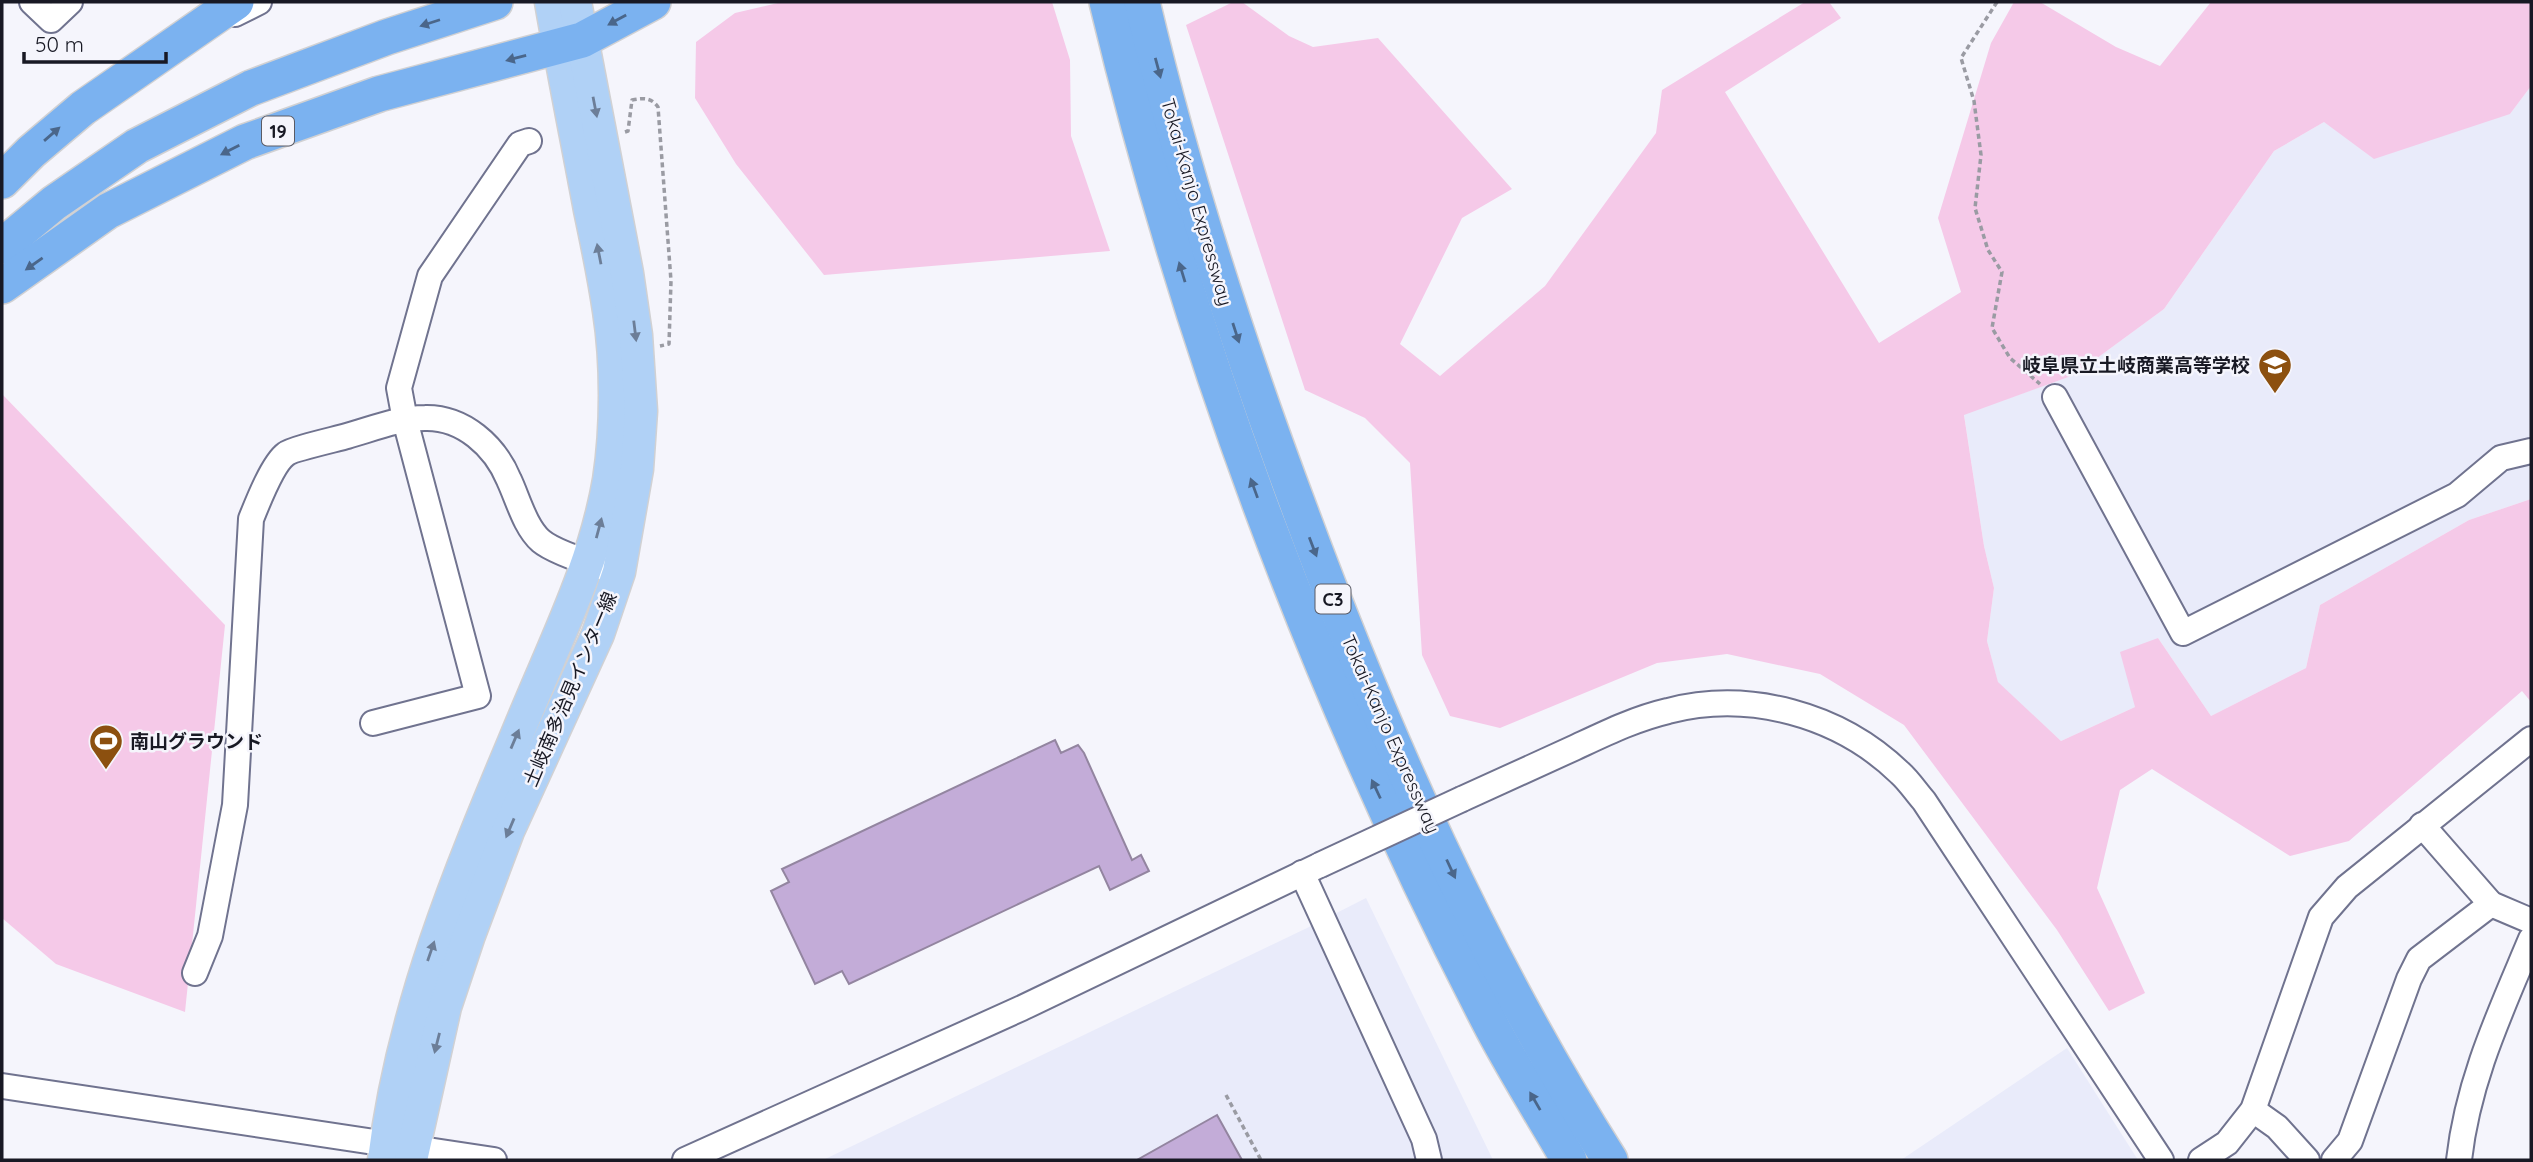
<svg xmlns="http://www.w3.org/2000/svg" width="2533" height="1162" font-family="Quicksand,'Noto Sans JP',sans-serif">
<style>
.built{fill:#e9ebfa}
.green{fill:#f5c9e8}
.building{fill:#c3acd8;stroke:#9385a0;stroke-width:2}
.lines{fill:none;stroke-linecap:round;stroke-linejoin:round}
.minor-casing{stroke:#70738f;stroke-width:28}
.major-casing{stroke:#d1d1d3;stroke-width:35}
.highway-casing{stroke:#d1d1d3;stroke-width:38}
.path{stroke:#9a9ba3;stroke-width:3.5;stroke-dasharray:5 3.5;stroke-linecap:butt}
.minor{stroke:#fff;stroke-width:24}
.major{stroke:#b0d1f6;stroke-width:32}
.highway{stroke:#7bb2f0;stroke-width:35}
.minor-bridge-casing{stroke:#70738f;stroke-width:28;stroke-linecap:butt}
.minor-bridge{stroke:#fff;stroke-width:24}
.oneway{fill:#4a668a}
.oneway2{fill:#6c7e98}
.labels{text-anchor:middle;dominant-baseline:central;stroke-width:5;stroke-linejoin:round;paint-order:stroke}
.shield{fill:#f5f5fc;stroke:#5a5b65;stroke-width:2}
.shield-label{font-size:18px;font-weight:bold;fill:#181924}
.street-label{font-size:19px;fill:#181924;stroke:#f5f5fc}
.poi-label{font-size:19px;font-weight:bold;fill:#181924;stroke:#f5f5fc;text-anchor:end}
</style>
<rect width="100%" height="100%" fill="#f5f5fc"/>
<g class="built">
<path d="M2531,86V499L2469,520L2320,605L2306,668L2211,716L2158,638L2135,707L2061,741L1998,683L1987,641L1994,588L1984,546L1964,414L2074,375L2164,309L2274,151L2324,122L2510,114Z"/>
<path d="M1366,898L1493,1160H823L1307,928Z"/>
<path d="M2067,1048L2138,1160H1901Z"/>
</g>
<g class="green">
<path d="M782,2H1052L1070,60L1071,136L1110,251L824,275L736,164L695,98L696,42L735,13Z"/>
<path d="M1233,2H1242L1289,36L1313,47L1378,38L1512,189L1462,218L1400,344L1440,376L1545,286L1656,133L1662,90L1805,2H1829L1841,18L1725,92L1879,343L1961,292L1938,218L1991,43L2014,2H2040L2116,47L2160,66L2211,2H2531V86L2510,114L2374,159L2324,122L2274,151L2164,309L2074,375L1964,415L1984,546L1994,588L1987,641L1998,682L2061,741L2135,707L2120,652L2158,638L2211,716L2306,668L2320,605L2469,520L2531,499V702L2522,691L2349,841L2290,856L2152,769L2120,790L2097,888L2145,993L2109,1011L2057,930L1904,725L1820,674L1727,654L1657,663L1500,728L1450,716L1422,655L1410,463L1365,418L1305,390L1186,25Z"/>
<path d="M2,394L225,625L185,1012L56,964L2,918Z"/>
</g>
<g class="building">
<path d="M1055,740L1061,753L1078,745L1084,753L1132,860L1141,855L1149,871L1110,890L1099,866L849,984L842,971L815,984L771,891L789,882L782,869Z"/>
<path d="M1217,1115L1242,1160H1137Z"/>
</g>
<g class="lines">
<g class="minor-casing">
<g id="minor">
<path d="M32,2L51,20L70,2"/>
<path d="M224,9L235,14L259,2"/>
<path d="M2055,397L2183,633L2457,495L2501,458L2531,451"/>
<path d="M373,723L478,696L405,420L399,388L430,276L520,144L529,141"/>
<path d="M1462,799C1499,782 1536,765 1574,748C1604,734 1634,719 1668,711C1749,690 1839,714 1900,773C1909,781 1916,792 1924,801L2161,1160"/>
<path d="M2422,825L2491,904L2531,921"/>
<path d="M1302,873L1424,1139L1429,1160"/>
<path d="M195,973L210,936L235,805L251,519C257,504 273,463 286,454C292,449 337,439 347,436C372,429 399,418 425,418C463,417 495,446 509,480C518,499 525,527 541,541C553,551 589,563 605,568"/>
<path d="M2,1086L494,1160"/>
<path d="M2253,1110L2277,1127L2307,1160"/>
<path d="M685,1160L1022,1008L1320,865"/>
<path d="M2201,1160L2227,1143L2253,1110L2321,917L2347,887L2531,739"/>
<path d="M2334,1160L2350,1141L2409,979L2419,959L2491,904"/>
<path d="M2459,1160C2468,1080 2500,1013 2531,939"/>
</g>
</g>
<g class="major-casing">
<g id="major">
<path d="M384,1160C403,1001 465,859 526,713C558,636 595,562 609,480C617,428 617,362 609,311C604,277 597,243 590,210C577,140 563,71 551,2"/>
<path d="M411,1160L445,1007L469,935L508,831L598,634L619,572L637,469L641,411L636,335L627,273L575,2"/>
</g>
</g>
<g class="highway-casing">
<g id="highway">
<path d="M1107,2C1193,359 1324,704 1493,1029C1517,1074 1544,1117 1569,1160"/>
<path d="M1142,2C1183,176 1238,345 1301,513C1384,737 1482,958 1610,1160"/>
<path d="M2,181L31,152L83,108L236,2"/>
<path d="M2,246L54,203L137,146L251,88L387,37L495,2"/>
<path d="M2,286L108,211L245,142L379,94L582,40L653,2"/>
</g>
</g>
<g class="path">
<path d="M1997,2L1961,58L1974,101L1981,155L1975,208L1988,250L2002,272L1992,328L2010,358L2040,384"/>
<path d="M625,132L628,131L632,100C643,98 651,97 658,107L671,281L669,344L660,346"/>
<path d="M1226,1095L1261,1160"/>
</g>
<use href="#minor" class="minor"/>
<use href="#major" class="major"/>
<use href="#highway" class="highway"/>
<g class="minor-bridge-casing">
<path id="minor-bridge" d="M1320,865L1462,799"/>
</g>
<use href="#minor-bridge" class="minor-bridge"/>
</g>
<defs><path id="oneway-solid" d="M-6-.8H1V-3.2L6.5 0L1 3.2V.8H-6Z" transform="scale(1.75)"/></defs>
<g class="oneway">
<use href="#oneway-solid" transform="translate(617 20) rotate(151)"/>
<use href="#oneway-solid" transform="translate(430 23) rotate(162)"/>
<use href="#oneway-solid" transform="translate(516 58) rotate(165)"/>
<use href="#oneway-solid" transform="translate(1158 68) rotate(75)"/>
<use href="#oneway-solid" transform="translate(52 134) rotate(-41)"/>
<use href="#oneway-solid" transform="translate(230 150) rotate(153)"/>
<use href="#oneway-solid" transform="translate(34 264) rotate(145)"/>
<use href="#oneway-solid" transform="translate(1182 272) rotate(-107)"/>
<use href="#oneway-solid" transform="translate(1236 333) rotate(72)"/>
<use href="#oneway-solid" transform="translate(1254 488) rotate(-110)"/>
<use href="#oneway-solid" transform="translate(1313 547) rotate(69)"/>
<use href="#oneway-solid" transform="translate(1376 789) rotate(-115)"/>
<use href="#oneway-solid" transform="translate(1451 869) rotate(65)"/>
<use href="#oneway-solid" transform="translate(1535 1101) rotate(-120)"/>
</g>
<g class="oneway2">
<use href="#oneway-solid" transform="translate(595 107) rotate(79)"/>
<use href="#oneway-solid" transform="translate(599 254) rotate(-101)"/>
<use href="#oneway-solid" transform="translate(635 331) rotate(83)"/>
<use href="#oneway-solid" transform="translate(599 528) rotate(-75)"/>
<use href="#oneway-solid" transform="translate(515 739) rotate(-67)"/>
<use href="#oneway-solid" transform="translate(510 828) rotate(113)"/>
<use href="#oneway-solid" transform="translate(431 951) rotate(-71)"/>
<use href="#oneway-solid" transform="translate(437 1043) rotate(104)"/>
</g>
<defs>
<g id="school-pin" transform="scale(1.75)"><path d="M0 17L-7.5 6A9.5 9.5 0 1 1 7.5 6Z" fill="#8c500f" stroke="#f5f5fc"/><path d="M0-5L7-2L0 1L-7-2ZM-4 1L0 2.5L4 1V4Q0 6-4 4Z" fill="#fff"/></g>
<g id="stadium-pin" transform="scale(1.75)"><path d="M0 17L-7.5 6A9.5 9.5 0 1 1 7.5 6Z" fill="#8c500f" stroke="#f5f5fc"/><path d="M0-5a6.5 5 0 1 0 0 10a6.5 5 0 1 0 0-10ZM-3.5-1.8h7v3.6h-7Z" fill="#fff"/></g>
</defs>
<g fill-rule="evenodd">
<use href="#school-pin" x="2275" y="365"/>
<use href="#stadium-pin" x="106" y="741"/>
</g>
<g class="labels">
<g class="shield">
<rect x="262" y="116.5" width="32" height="29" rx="5"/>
<rect x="1315.5" y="584.5" width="35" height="29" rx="5"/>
</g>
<g class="shield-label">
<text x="278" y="131">19</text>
<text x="1333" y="599">C3</text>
</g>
<g class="street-label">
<text transform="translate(1197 202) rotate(74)">Tokai-Kanjo Expressway</text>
<text transform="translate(570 689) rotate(-67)">土岐南多治見インター線</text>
<text transform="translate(1391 734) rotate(66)">Tokai-Kanjo Expressway</text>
</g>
<g class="poi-label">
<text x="2250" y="365">岐阜県立土岐商業高等学校</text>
<text x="130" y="741" text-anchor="start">南山グラウンド</text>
</g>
</g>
<rect width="2533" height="1162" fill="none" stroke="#181924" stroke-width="7"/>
<path d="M24 52v10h142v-10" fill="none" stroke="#181924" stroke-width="3.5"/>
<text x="35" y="52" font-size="21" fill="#181924" stroke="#f5f5fc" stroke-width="5" paint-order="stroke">50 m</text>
</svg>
